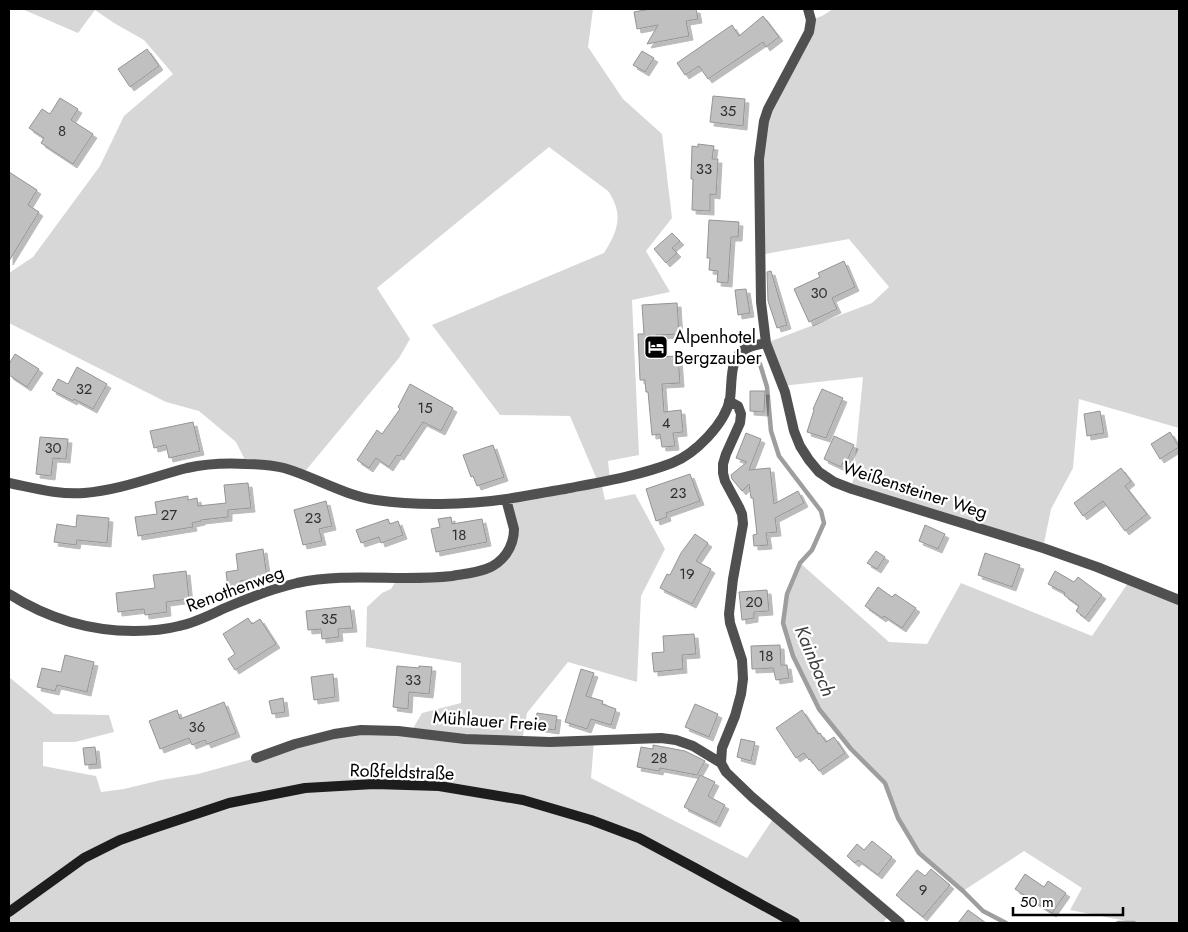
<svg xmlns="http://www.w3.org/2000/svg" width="1188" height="932" viewBox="0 0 1188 932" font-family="Jost,sans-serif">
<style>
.green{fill:#d7d7d7}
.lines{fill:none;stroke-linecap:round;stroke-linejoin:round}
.stream{stroke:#9e9e9e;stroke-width:4.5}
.building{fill:#c0c0c0;stroke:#949494;filter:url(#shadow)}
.minor{stroke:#505050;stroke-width:10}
.secondary{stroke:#1d1d1d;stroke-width:10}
.labels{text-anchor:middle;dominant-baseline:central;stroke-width:4.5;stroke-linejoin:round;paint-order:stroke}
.number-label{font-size:15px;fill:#303030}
.poi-label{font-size:18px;fill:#000;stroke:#fff;text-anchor:start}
.street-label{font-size:18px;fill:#000;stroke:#fff}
.water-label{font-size:19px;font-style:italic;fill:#3f3f3f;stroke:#fff}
</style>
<defs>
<filter id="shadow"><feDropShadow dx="4" dy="4" stdDeviation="0" flood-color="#0004"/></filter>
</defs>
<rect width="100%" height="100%" fill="#fff"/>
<path class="green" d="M22,9H593L588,47L623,99L662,134L672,218L646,251L670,292L632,300L639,455L608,461L610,480L601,482L605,500L635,494L665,549L641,596L637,682L568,662L527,713L522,741H594L591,778L747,858L775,816L890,914L883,923H9V677L54,714L109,715L114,732L75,742H43V766L96,776L101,792L124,789L161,780L198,774L256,758L334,734L411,732L422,713L461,703V663L366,647L367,607L382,593L391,589L398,578H438L501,561L514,533L506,499L598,482L570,416L500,415L432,325L604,253C618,231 624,214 608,191L549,147L377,288L410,339L399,358L302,475L247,464L236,442L199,411L166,402L9,323V273L33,257L100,166L124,116L173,74L144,40L114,23L95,10L78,33Z
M833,9H1179V428L1079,399L1073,468L1051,509L1043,548L852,489L863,377L782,386L766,343L872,303L889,287L849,239L759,255L764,121L811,20L822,16Z
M800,563L889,642L927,644L961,583L1092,636L1130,580L1179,600V923H1137L1070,910L1082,888L1024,851L963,891L919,853L898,818L885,783L851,749L819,709L793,656L783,623L787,594Z"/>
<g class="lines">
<path class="stream" d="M760,364L767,387L771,431L779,456L821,511L824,523L812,550L800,563L787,594L783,623L793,656L819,709L851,749L885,783L898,818L919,853L963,891L983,911L1006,923
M1118,923H1134"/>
</g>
<path class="building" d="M650,9H696L698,19L686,21L689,36L647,44L658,25L637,29L634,12Z
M763,16L779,37L766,47L763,42L708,79L699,66L685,75L677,63L732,25L739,36Z
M147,49L159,66L130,87L118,69Z
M642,51L654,58L645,72L633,65Z
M713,96L745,99L743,126L710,122Z
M60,98L78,109L71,120L93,134L73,164L41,143L44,138L29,128L42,109L50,114Z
M698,144L714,146L712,159H718L716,195L710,194V211L692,210L693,179H691L692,146L698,147Z
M9,172L37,190L28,205L39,212L9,261Z
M709,220L739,222L738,237H731L728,283L717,282L718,271L709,270L710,258H707Z
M672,233L680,241L672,248L677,253L666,263L654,249Z
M844,261L855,287L832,298L837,309L809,322L794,289L820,277L818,273Z
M771,271L787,325L777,328L768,301L767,272Z
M746,289L750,313L738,315L735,290Z
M677,303L679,334L656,335L658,357L678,356L680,383L662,384L664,412L681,410L683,432L673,433L675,446L662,447L660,434L652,435L648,392H646L645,380H640L638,334H644L642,305Z
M15,354L39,369L27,387L9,375V364Z
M77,367L107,384L93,409L74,399L73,401L52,390L58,379L68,384Z
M410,384L453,408L441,431L423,422L400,456L397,455L389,467L376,458L369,468L357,460L377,430L382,434L400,409L398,407Z
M822,389L843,398L826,438L807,432L814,410L813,409Z
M750,391H765L764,412L750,411Z
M1100,411L1104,433L1087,436L1084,414Z
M193,422L200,451L169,458L166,445L154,448L150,431Z
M1170,432L1179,447L1160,459L1151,444Z
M746,433L761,439L749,470L770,468L774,504L798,491L804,503L775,518L777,532L766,533L768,545L754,546L753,535L757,534L753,498H751L749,484L742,491L732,479L731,475L747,462L736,458Z
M834,436L854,445L846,463L843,462L841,467L824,459Z
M40,437L68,439L66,459L53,458L51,476L36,474Z
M493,445L504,477L477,486L473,476L471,477L463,455Z
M1121,468L1131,481L1125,486L1147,514L1125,531L1103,501L1083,516L1074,503Z
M690,474L700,501L666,513L667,517L656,521L646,489Z
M248,483L251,508L228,510V517L201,520V521L192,523L193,527L138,536L135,517L157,514L155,502L188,496V500L197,498L198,506L226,503L224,485Z
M326,501L332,526L319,529L322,541L303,545L294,510Z
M77,515L109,518L107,543L77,540L76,545L54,542L57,524L76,527Z
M451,517L452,524L482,519L487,542L436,552L431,529L440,527L438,519Z
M388,519L390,524L398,521L403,535L381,543L379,537L361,543L356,530Z
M925,525L945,534L938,549L919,541Z
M695,534L708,543L696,561L711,569L692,604L660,588L667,574L670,575L681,553Z
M263,549L267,577L240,581L241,586L228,588L226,572L238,570L236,554Z
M876,551L885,557L877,569L867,563Z
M985,553L1020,565L1012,587L978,575Z
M186,571L189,599L166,602L167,612L145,615L144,609L118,612L116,593L155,588L153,575Z
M1055,571L1074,582L1078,577L1102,595L1085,618L1076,611L1079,606L1064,595L1065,593L1048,584Z
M878,587L892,597L895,594L916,608L902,628L884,616L882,618L865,606Z
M767,590L769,611L754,612V618L742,620L739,592Z
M350,606L353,628L338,629L339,637L322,639L321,629L308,630L306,611Z
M248,618L252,624L260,619L276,644L235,670L228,659L235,654L223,634Z
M694,634L696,654L682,655L683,669L654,672L652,653L664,652L663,636Z
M780,645L781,665H787L789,678L776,680L773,668L752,669L751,646Z
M65,655L94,662L87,692L57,685L55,691L37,687L42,668L61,672Z
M397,666L419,668V666L432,667L429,694L409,692L408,709L393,707Z
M581,669L594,673L586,696L603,701L602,704L616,709L611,725L591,719L587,729L565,722Z
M333,674L335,697L314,700L311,677Z
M283,698L285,712L272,714L269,701Z
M224,702L236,733L207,744L205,740L192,745L189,738L160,749L149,721L177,710L180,719Z
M695,704L718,714L709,737L685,727Z
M802,710L818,734L820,733L826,742L834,737L845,753L819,771L810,759L809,760L804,753L796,758L776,728Z
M537,713L557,716L555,730L535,727Z
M741,739L755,742L751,761L737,757Z
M653,745L685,751L705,761L697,775L660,768L659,771L637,767L641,747L653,749Z
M95,747L97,764L85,765L83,748Z
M700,775L715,782L708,796L725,805L716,823L684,807Z
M872,841L892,857L878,875L858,860L855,863L847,856L857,844L864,850Z
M931,869L950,885L923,917L896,895L917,870L925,876Z
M1025,874L1044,887L1048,881L1066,893L1052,913L1015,889Z
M968,910L986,923H958Z"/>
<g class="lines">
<path class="minor" d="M808,9L811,20L809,32L768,109L764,121L759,159L761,302L766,343L785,392L794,431L800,446L809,460L819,472L834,482L852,489L1043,548L1097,567L1179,600
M9,483C34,488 59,495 84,493C120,490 152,477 187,468C205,464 227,463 246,464C258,464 272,465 284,468C315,477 343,495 376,500C416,506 466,505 507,499C526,496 546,492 565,489C601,482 638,476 672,463C695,454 725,424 730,399C732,385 730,365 739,354C746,346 757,345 766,343
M9,594C47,618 89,631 134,631C150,631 164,630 179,626C195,623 210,615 225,608C248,598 272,589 297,583C348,572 401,582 452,576C463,574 475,573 486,569C503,563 514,547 514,529L506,499
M256,758L295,744L334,734L361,730L398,731L465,739L550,742L661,738L676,740L693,746L721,763L726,772L752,797L900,923
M721,763L722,748L735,716L741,694L743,679L742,660L730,623L729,614L733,579L743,524L742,514L739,507L725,481L723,473V464L726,454L740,423L741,414L738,406L729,401"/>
<path class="secondary" d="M9,912L84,858L120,840L154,828L229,803L305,788L374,784L439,786L523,800L591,820L639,838L695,868L795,923"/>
</g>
<defs>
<g id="hotel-square" transform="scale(1.25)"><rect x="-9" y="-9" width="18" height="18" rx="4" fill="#000" stroke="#fff"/><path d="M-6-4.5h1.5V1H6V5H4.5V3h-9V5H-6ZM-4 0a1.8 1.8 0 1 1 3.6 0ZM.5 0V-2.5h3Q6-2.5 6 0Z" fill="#fff"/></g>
</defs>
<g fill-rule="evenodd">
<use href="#hotel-square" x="656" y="347"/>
</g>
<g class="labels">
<g class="number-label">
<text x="728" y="111">35</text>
<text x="62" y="131">8</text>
<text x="704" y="169">33</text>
<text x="819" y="293">30</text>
<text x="84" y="389">32</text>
<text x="425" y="408">15</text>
<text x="666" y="423">4</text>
<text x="53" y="448">30</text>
<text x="678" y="493">23</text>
<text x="169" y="515">27</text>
<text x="313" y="518">23</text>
<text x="459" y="535">18</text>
<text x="687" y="574">19</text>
<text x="754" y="602">20</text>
<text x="329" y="619">35</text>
<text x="766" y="656">18</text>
<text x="413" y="680">33</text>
<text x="197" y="727">36</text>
<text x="659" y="758">28</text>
<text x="923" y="890">9</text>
</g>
<g class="poi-label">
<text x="674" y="337">Alpenhotel<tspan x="674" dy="21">Bergzauber</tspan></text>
</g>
<g class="street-label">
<text transform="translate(915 490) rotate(18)">Weißensteiner Weg</text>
<text transform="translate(235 589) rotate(-20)">Renothenweg</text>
<text transform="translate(490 721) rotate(4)">Mühlauer Freie</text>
<text transform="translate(402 772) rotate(2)">Roßfeldstraße</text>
</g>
<g class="water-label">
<text transform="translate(815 661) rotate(67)">Kainbach</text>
</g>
</g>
<rect width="1188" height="932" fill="none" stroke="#000000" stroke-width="20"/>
<path d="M1013 907v8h110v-8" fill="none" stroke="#000000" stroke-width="2.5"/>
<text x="1020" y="907" font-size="15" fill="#000000" stroke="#ffffff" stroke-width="4" paint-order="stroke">50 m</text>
</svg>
